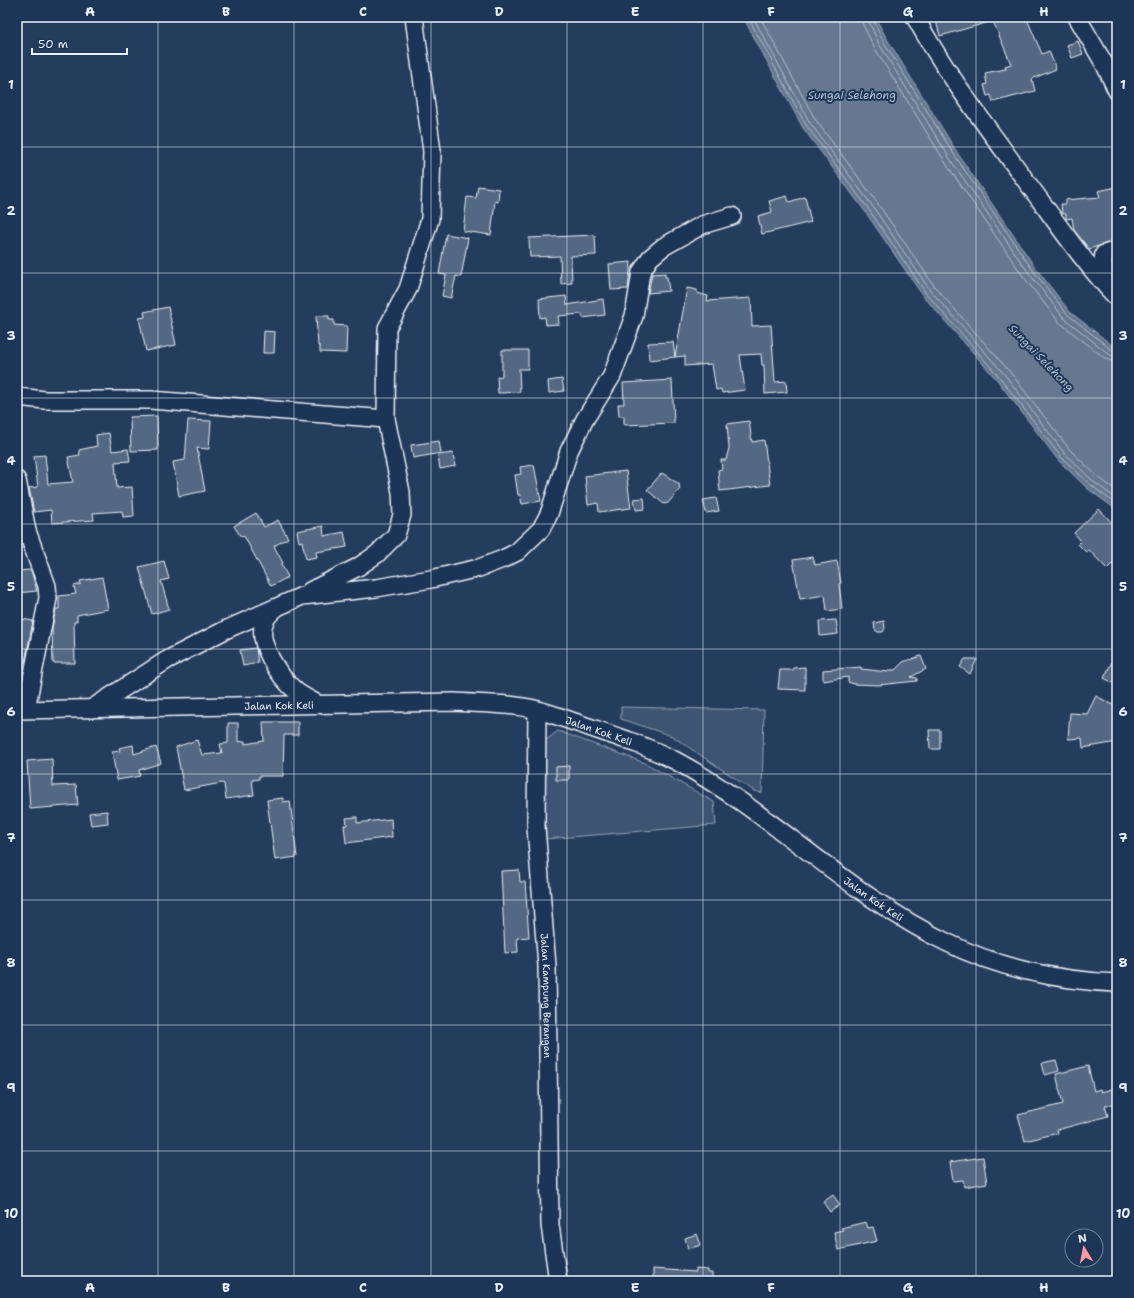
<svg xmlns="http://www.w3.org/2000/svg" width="1134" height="1298" viewBox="0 0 1134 1298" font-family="'Shantell Sans',sans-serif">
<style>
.green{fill:#3e5472;stroke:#93a2b5}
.water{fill:#657890;stroke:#99a8ba}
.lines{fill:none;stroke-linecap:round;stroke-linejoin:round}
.shore{stroke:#b4c1ce;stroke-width:1}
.building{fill:#536782;stroke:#e8f1f8}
.minor-casing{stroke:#e8f1f8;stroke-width:20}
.minor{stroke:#1d3557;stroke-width:17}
.grid{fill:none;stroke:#e8f1f8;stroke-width:1;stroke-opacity:0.55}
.labels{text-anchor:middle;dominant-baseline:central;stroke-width:4;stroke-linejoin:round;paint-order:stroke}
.street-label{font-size:10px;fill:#e8f1f8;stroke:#1d3557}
.water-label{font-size:11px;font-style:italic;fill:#b4c1ce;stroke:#1d3557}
.neatline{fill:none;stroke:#e8f1f8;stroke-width:1.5}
.grid-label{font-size:13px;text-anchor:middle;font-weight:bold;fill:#e8f1f8}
</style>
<rect width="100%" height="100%" fill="#253d5d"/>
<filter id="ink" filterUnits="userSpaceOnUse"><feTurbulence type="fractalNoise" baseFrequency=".025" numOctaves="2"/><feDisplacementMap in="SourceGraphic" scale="8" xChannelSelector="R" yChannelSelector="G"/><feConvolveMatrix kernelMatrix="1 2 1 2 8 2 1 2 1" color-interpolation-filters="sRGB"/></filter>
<g filter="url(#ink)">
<path class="green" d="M621,707L764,710L762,793L754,791L672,736L621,719Z
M558,731L645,763L714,802L716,825L545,839L546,740Z"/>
<path class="water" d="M743,17H875L887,39L960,157L1035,267L1070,312L1117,349V510L1088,489L1058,460L998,381L923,296L864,210L803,128Z"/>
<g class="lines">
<path class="shore" d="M748,17L806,125L867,207L926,293L1001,379L1061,457L1091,485L1117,505
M753,17L810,123L871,204L930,290L1005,375L1065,454L1094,482L1117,499
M760,17L815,119L876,201L935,287L1010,372L1070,450L1098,477L1117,491
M861,17L863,25L874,47L947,165L1023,276L1059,322L1106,359L1117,363
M867,17L879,44L952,162L1028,272L1064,318L1110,355L1117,357
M872,17L883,41L957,159L1032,269L1067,314L1113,351L1117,352"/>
</g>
<path class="building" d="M935,17H1026L1042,54L1049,51L1056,69L1032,79L1035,91L993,102L991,95L987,96L984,85L987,84L985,73L1006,69L1005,66L1011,64L993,21L940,36Z
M1078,41L1083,54L1072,58L1067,45Z
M478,186L499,189L498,202L495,201L491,235L463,231L467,197L476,198Z
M1117,187V240L1089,249L1074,230L1072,218L1066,219V214L1062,213L1061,204H1065V200L1100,197L1098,191Z
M787,196L789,202L805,197L811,222L762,234L758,216L772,212L769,201Z
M446,234L468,238L461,277L456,276L451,298L442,296L446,275L439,274Z
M595,235L596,255L571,256L572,283L561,284L560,256L530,257L529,238Z
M631,262L628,289L611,290L609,264Z
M665,273V277H667L669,291L648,293L652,274Z
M687,288L697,290V293L708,296L707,301L751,298L752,326L771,325L775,382L786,381L787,392L765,394L764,365H762L761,354L740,355L745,390L722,393L721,389L716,390L712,364L685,366V356L675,357Z
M566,296L567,305L603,299L605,315L583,318L582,314L558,316L559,324L546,325L545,317L540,318L539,299Z
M168,307L176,345L146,351L139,318L145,317L144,312Z
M316,316H329V320H334V325L347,326L346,353L320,352V346H318Z
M264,331L275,332L274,353H263Z
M673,342L675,357L649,360L648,343Z
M502,350H528V369H519L520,392L498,393L497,377L502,376Z
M562,379L564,391L549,393L548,381Z
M672,380L674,423L624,425V416H619L618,404H624L623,383Z
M157,416L158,450L131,451L130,417Z
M188,420L211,421L209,449L197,448L205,491L179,496L173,462L185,460Z
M749,421L752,442L764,440L770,485L720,491L718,470L722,469L721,460H726L729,448L727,424Z
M109,433L112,451L128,449L130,461L115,462L117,488L132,487L134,516L123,517L122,511L93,513L94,520L52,523L51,510L34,512L29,488L38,487L34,456L45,455L48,484L73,482L68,457L80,455L79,450L97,446L96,435Z
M439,441L441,453L413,458L411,445Z
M453,453L455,466L440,469L438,455Z
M534,465L541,501L522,504L520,495H518L515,475L521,474L520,467Z
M626,471L631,508L599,512L598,503L588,505L585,476Z
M662,473L679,484L680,489L668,503L664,504L647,490Z
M644,498L645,509L636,510L634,499Z
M716,498L719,511L706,513L703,500Z
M1099,509L1117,528V559L1107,569L1089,550L1086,552L1078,544L1081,541L1074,533Z
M256,513L264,527L278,520L288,538L274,546L283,563L281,564L288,577L271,586L244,536L241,537L234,526Z
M323,526L324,536L344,532L347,547L316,552L317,557L306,559L302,541L299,542L297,531Z
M813,557L815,565L837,561L841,583L839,584L842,609L827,611L825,595L800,599L793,560Z
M164,561L169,579L161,581L169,609L152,614L139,567Z
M31,570L37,591L17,593V571Z
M102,577L108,609L77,615V621L74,622L75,663H53L52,628L56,609H59V596L76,594L74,586L81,584L80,581Z
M17,618L33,621L25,662H21V658H17Z
M836,620L838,634L820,636L819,621Z
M884,621L885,628L883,632H878L875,630L874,623Z
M256,648L258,663L243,666L240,650Z
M1117,652V685L1104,678Z
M921,656L926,669L911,677L917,678V681L878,685L854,684L848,682V677L823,681V670L861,667V669L888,672V670H895L903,662Z
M965,659H977L970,674L960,667Z
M805,667V690L778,689L780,670H793V668Z
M1096,696L1117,707V742L1083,748L1082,738L1068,739L1070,713L1087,714Z
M263,722H298V735H284L283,776H259V779L252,780L254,795L226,799L224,784L222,783L184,790L176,747L197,740L202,755L222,753L220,744L228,743V723H238V742L245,741V744L264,741Z
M929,730H940V749H930Z
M133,745L134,754L156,747L161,763L139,770L140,776L117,780L112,752L120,751L119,748Z
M52,759L53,786L76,785L78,805L30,809L27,761Z
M569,766V780H556V767Z
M283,798V802L290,801L297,857L275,860L267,800Z
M107,811L108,823L91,825L89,813Z
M357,817V823L391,819L392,837L346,843L344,825H347L346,818Z
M519,870L520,882H525L529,937L517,938L518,952L505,953L501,871Z
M1056,1060L1059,1071L1045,1075L1042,1063Z
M1088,1066L1094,1091L1100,1089L1101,1092L1112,1089L1116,1103L1105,1106L1108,1116L1057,1130L1058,1133L1025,1141L1018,1115L1063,1104L1056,1074Z
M983,1157L987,1183L964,1187L963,1180L953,1181L950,1162Z
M833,1195L840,1205L830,1212L823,1202Z
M866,1222L868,1228L873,1227L877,1241L838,1250L834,1232L843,1230L841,1228Z
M697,1234L701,1245L688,1249L685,1238Z
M653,1269L696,1272V1269L708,1270V1273H712V1281H653Z"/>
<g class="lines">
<g class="minor-casing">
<g id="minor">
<path d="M915,17C947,75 987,127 1026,181C1055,220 1083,262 1117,298"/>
<path d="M1077,17L1105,65L1117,91"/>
<path d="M1107,287L1103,260L1104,254L1117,250"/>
<path d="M17,397L45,400H151L386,419"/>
<path d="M17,480L27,531L47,586L48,598L26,709"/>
<path d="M310,591L358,567L377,554L396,535L402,515L401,492L386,419L387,328L408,289L430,219L432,151L414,17"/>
<path d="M276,608C273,611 268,615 266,619C253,640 281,679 297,692C303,696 310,700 316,703"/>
<path d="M91,709L167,660L225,630L302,596L376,588L431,579L479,568L503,559L517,552L541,529L549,514L569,451L585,419L612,376L634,316L641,272L650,258L663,247L702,225L732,216"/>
<path id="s1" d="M17,710L454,702C481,704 511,703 538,710C553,714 568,720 583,725C615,736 647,746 676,761C771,812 850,896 946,942C998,968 1059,981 1117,983"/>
<path id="s2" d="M537,710L536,827L547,966L550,1225L558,1281"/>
</g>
</g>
<use href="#minor" class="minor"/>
</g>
</g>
<path class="grid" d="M158,17V1281M294,17V1281M431,17V1281M567,17V1281M703,17V1281M840,17V1281M976,17V1281M17,147H1117M17,273H1117M17,398H1117M17,524H1117M17,649H1117M17,774H1117M17,900H1117M17,1025H1117M17,1151H1117"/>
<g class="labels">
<g class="street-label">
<text stroke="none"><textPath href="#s1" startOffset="262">Jalan Kok Keli</textPath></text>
<text stroke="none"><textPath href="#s1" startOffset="586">Jalan Kok Keli</textPath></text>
<text stroke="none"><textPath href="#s1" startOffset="910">Jalan Kok Keli</textPath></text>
<text stroke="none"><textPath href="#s2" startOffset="286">Jalan Kampung Berangan</textPath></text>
</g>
<g class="water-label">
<text x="852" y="95">Sungai Selehong</text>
<text transform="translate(1041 358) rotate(46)">Sungai Selehong</text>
</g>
</g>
<rect width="1134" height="1298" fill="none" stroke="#1d3557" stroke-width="44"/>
<g transform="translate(1084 1248) rotate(350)"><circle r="19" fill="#1d3557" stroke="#6e8097"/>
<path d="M0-3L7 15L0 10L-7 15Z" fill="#ff9aa2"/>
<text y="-6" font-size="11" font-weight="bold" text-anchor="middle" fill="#e8f1f8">N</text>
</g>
<path d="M32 48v6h95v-6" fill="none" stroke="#e8f1f8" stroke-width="2"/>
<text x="38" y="48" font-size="12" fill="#e8f1f8" stroke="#1d3557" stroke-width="3" paint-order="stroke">50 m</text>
<rect x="22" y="22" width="1090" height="1254" class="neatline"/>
<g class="grid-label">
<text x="90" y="16">A</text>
<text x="226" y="16">B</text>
<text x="363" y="16">C</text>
<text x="499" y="16">D</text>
<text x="635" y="16">E</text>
<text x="771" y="16">F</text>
<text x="908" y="16">G</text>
<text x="1044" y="16">H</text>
<text x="11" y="89">1</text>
<text x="1123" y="89">1</text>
<text x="11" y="215">2</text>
<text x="1123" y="215">2</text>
<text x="11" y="340">3</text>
<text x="1123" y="340">3</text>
<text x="11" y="465">4</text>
<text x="1123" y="465">4</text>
<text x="11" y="591">5</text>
<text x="1123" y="591">5</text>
<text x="11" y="716">6</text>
<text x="1123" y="716">6</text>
<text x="11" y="842">7</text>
<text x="1123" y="842">7</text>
<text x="11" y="967">8</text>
<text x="1123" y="967">8</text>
<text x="11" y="1092">9</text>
<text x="1123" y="1092">9</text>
<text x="11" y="1218">10</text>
<text x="1123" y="1218">10</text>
<text x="90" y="1292">A</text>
<text x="226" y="1292">B</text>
<text x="363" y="1292">C</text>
<text x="499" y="1292">D</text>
<text x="635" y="1292">E</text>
<text x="771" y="1292">F</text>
<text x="908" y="1292">G</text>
<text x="1044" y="1292">H</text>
</g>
</svg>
